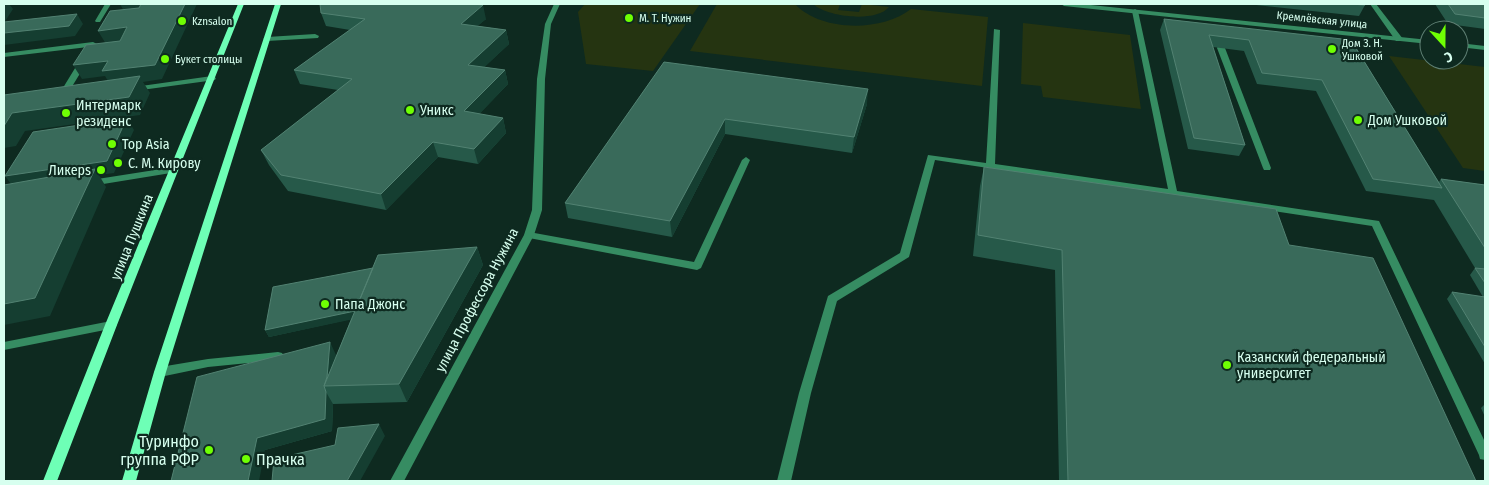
<svg xmlns="http://www.w3.org/2000/svg" width="1489" height="485" viewBox="0 0 1489 485" font-family="'Fira Sans Condensed',sans-serif">
<style>
.green{fill:#253411}
.lines{fill:none;stroke-linecap:round;stroke-linejoin:round}
.service{fill:#368c62;fill-rule:evenodd}
.minor{fill:#368c62;fill-rule:evenodd}
.secondary{fill:#6effb6;fill-rule:evenodd}
.wall{fill:#265949}
.shaded-wall{fill:#153e31}
.building{fill:#396a5a;stroke:#528272}
.poi-dot{fill:#6fff03;stroke:#0e2a20;stroke-width:2}
.labels{text-anchor:middle;dominant-baseline:central;stroke-width:4.5;stroke-linejoin:round;paint-order:stroke}
.far-poi-label{font-size:11px;fill:#d7ffef;stroke:#0e2a20;text-anchor:start}
.far-street-label{font-size:11px;fill:#d7ffef;stroke:#0e2a20}
.poi-label{font-size:14px;fill:#d7ffef;stroke:#0e2a20;text-anchor:start}
.street-label{font-size:14px;fill:#d7ffef;stroke:#0e2a20}
.near-poi-label{font-size:16px;fill:#d7ffef;stroke:#0e2a20;text-anchor:end}
</style>
<rect width="100%" height="100%" fill="#0e2a20"/>
<path class="green" d="M585,4H700L653,71L586,64L578,12Z
M717,4H795C821,32 882,32 911,9L988,17L982,86L690,51Z
M813,4H840L838,10L859,12L862,4L889,7C876,23 827,17 813,4Z
M1023,23L1130,35L1141,109L1043,97L1041,86L1021,84Z
M1389,56L1485,67V171L1463,168Z"/>
<g class="lines">
<path class="service" d="M105,4H111L100,22H96L95,21Z
M1370,4H1376L1403,39L1402,41H1396Z
M1135,9L1138,11L1177,191L1379,221L1485,442V460L1480,459L1479,455L1372,226L935,160L909,257L837,301L811,393L791,481H777L799,393L828,296L900,253L928,155L986,163L994,29L1000,30L995,164L1168,189L1132,11Z
M315,34L319,36L318,38L267,41L263,39L267,37Z
M93,42L97,44L93,51H90L86,49L88,47L4,57V53Z
M1218,46L1225,48L1271,168L1270,170H1264L1263,168L1217,48Z
M80,60H86L87,62L65,98H59L58,96Z
M212,76L216,78L215,80L134,91L130,89L134,87Z
M746,157L750,160L701,268L697,270L529,238L524,235L529,232L694,262L742,160Z
M174,167L177,168L178,170L177,172L91,186L86,183L91,180Z
M111,321L115,322L117,325L115,328L4,350V342Z
M278,352L282,353L284,356L282,359L278,360L208,367L160,377L156,375L154,372L156,369L160,367L208,359Z"/>
<path class="minor" d="M554,4H560L551,24L545,79L542,210L534,235L404,481H390L524,235L532,210L537,79L545,24Z
M1061,4H1081L1429,40V44L1064,6Z
M1459,43L1485,46V50L1459,47Z"/>
<path class="secondary" d="M238,4H244L117,325L57,481H43L105,325Z
M275,4H281L166,372L136,481H122L154,372Z"/>
</g>
<path class="wall" d="M1247,4H1364L1365,5L1359,16Z
M1435,4H1485V29L1448,24Z
M321,13L486,19L477,26L506,30L509,44L484,67L505,70L508,84L479,114L503,118L506,133L478,164L438,157L386,210L288,191L269,165L261,150L338,90L300,84L294,70L350,30L326,26Z
M1164,19L1351,40L1439,182L1441,179L1485,185V364L1447,299L1452,292L1483,297L1470,275L1475,268L1434,200L1366,191L1316,91L1257,84L1244,51L1213,47L1245,145L1239,156L1188,149L1160,30Z
M664,62L867,104L852,153L725,134L672,237L568,218L565,203Z
M984,167L1289,245L1476,481H1059L1055,270L973,256L980,186Z
M477,247L483,265L407,402L333,404L332,431L265,450L171,481L336,355V357L351,319L269,337L265,330L373,268Z
M1485,404V417L1481,408Z"/>
<path class="shaded-wall" d="M4,4H9L13,9L4,23Z
M120,4H149L125,13Z
M185,4H197L162,79L143,82L150,93L140,115L25,131L16,146L4,148V126L12,113L111,86L105,76L82,79L73,65L108,61Z
M483,5L486,19L464,38L461,24Z
M77,14L83,24L75,36L4,45V33Z
M127,27L135,41L106,44L98,31Z
M506,30L509,44L472,79L468,65Z
M505,70L508,84L468,126L464,111Z
M868,89L867,104L852,153L854,137Z
M127,118L134,130L114,173L99,175L106,187L50,316L4,325V304L14,188L5,176Z
M503,118L506,133L478,164L474,149Z
M725,119V134L672,237L670,221Z
M433,142L438,157L386,210L381,194Z
M477,247L483,265L407,402L399,384Z
M385,273L368,316L269,337L265,330Z
M330,342L336,355L334,386H327Z
M326,392L333,404L332,431L265,450L259,481H248L257,438Z
M379,424L385,436L360,481H347Z"/>
<path class="building" d="M141,4H185L155,65L102,71L108,61L73,65L86,45L120,41L127,27L98,31L110,11L139,8Z
M320,4H471L483,5L461,24L506,30L468,65L505,70L464,111L503,118L474,149L433,142L381,194L281,175L261,150L352,79L294,70L365,19L321,13Z
M1350,4H1364L1365,5Z
M1448,4H1485V18L1455,14Z
M77,14L69,26L4,33V22Z
M1164,19L1351,40L1442,188L1373,179L1322,80L1262,73L1249,40L1209,35L1245,145L1194,138Z
M664,62L868,89L854,137L725,119L670,221L565,203Z
M140,76L129,97L12,113L4,126V95Z
M127,118L107,161L5,176L33,132Z
M984,167L1276,209L1289,245L1373,258L1476,481H1068L1062,250L978,235Z
M95,169L35,298L4,304V185Z
M1441,179L1485,185V248Z
M477,247L399,384L324,386L378,255Z
M373,268L355,311L265,330L273,287Z
M1475,268L1485,269V283Z
M1452,292L1485,297V347Z
M330,342L327,377L324,386L326,392L325,419L257,438L248,481H171L197,377Z
M379,424L347,481H272L274,459L335,445L338,428Z"/>
<g class="poi-dot">
<circle cx="629" cy="18" r="5"/>
<circle cx="182" cy="21" r="5"/>
<circle cx="1332" cy="49" r="5"/>
<circle cx="165" cy="59" r="5"/>
<circle cx="410" cy="110" r="5"/>
<circle cx="66" cy="113" r="5"/>
<circle cx="1358" cy="120" r="5"/>
<circle cx="112" cy="144" r="5"/>
<circle cx="118" cy="163" r="5"/>
<circle cx="101" cy="170" r="5"/>
<circle cx="325" cy="304" r="5"/>
<circle cx="1227" cy="365" r="5"/>
<circle cx="209" cy="450" r="5"/>
<circle cx="246" cy="459" r="5"/>
</g>
<g class="labels">
<g class="far-poi-label">
<text x="639" y="18">М. Т. Нужин</text>
<text x="192" y="21">Kznsalon</text>
<text x="1342" y="43">Дом З. Н.<tspan x="1342" dy="13">Ушковой</tspan></text>
<text x="175" y="59">Букет столицы</text>
</g>
<g class="far-street-label">
<text transform="translate(1322 20) rotate(6)">Кремлёвская улица</text>
</g>
<g class="poi-label">
<text x="76" y="105">Интермарк<tspan x="76" dy="16">резиденс</tspan></text>
<text x="420" y="110">Уникс</text>
<text x="1368" y="120">Дом Ушковой</text>
<text x="122" y="144">Top Asia</text>
<text x="128" y="163">С. М. Кирову</text>
<text x="91" y="170" text-anchor="end">Ликерs</text>
<text x="335" y="304">Папа Джонс</text>
<text x="1237" y="357">Казанский федеральный<tspan x="1237" dy="16">университет</tspan></text>
</g>
<g class="street-label">
<text transform="translate(132 237) rotate(-68)">улица Пушкина</text>
<text transform="translate(477 300) rotate(-62)">улица Профессора Нужина</text>
</g>
<g class="near-poi-label">
<text x="199" y="441">Туринфо<tspan x="199" dy="18">группа РФР</tspan></text>
<text x="256" y="459" text-anchor="start">Прачка</text>
</g>
</g>
<rect width="1489" height="485" fill="none" stroke="#d7ffef" stroke-width="10"/>
<g transform="translate(1444 45) rotate(159)"><circle r="24" fill="#0e2a20" stroke="#5e7f73"/>
<path d="M0-4L9 19L0 12L-9 19Z" fill="#6fff03"/>
<text y="-8" font-size="14" font-weight="bold" text-anchor="middle" fill="#d7ffef">С</text>
</g>
</svg>
